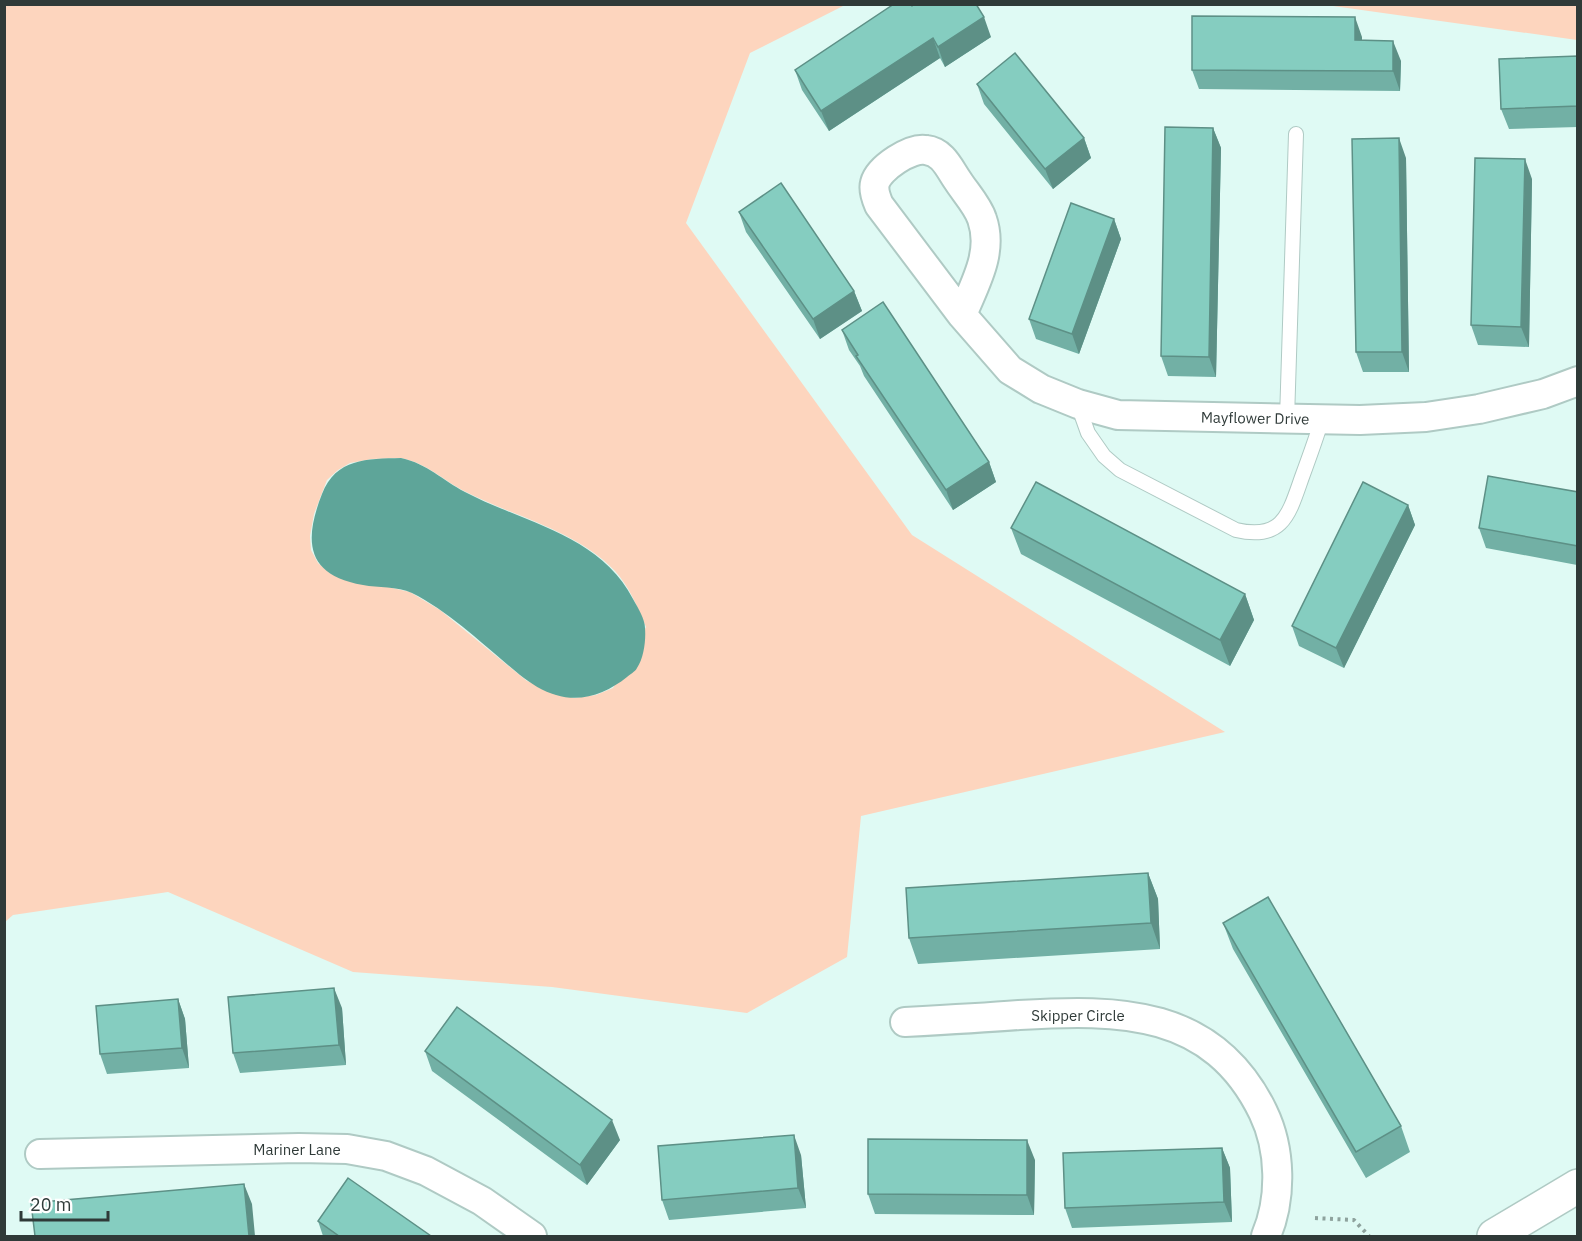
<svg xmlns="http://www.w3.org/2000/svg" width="1582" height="1241" viewBox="0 0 1582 1241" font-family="'IBM Plex Sans',sans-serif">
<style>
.green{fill:#fdd5be;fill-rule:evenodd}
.water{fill:#5ea599}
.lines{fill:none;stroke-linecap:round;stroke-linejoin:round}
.lane-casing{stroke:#afcac4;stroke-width:16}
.street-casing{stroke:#afcac4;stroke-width:32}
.secondary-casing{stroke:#afcac4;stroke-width:36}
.path{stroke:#8ea29d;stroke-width:4;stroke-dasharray:3 4.5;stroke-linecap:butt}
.lane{stroke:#fff;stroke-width:14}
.street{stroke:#fff;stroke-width:28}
.secondary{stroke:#fff;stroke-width:33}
.wall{fill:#72b0a5}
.shaded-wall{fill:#5d9086}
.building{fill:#85cdc0;stroke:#5d9086;stroke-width:1.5}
.labels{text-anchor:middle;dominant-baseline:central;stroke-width:5;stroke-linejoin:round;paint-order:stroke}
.street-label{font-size:15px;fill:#2f3a38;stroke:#fff}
</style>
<rect width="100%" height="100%" fill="#dffaf4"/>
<path class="green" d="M5,5H845L750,53L686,223L912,535L1225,732L861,816L847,957L747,1013L552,987L353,972L168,892L13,915L5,922ZM401,458C429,464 442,480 466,492C515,517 575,530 615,571C629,586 638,608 646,627L613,688L596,695L574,698L527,681L440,610L410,592L331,574L318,563L311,550L310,536L314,514L327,480L338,470L350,463L372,459Z
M1326,5H1577V40Z"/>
<path class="water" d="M401,458C428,464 442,480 465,492C524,523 600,535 633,599C638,608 645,619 645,628C646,640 644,658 637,668C635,672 630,674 627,677C607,693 582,703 556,695C544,692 530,683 520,675C487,648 450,612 412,593C397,586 378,588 363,585C305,575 304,540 322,494C336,458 367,459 401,458Z"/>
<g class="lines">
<g class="lane-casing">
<path id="lane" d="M1078,405L1088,433L1104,456L1120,470L1236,530C1283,541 1289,514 1302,477C1309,458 1316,439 1322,419
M1287,419L1296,134"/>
</g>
<g class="street-casing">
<path id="street" d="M962,315C974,285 994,253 982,219C978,206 965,192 958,181C949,168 943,152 926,150C911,147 879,168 875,183C873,190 876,198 879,205L962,315L1010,370L1041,389L1078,404L1118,415L1360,420L1426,417L1479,409L1543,394L1578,381
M905,1022C943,1020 981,1018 1019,1015C1119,1009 1213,1009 1263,1112C1281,1149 1282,1198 1266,1236
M40,1154L299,1148L347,1149L386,1156L426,1171L482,1201L532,1236"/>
</g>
<g class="secondary-casing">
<path id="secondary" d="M1494,1236L1578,1186"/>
</g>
<path class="path" d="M1315,1218L1354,1220L1369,1236"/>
<use href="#lane" class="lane"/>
<use href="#street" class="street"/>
<use href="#secondary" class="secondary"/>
</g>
<path class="wall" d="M912,6L991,37L945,67L940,58L829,131L802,90L795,70Z
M1362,37V40L1401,61L1400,91L1199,89L1192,70Z
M1578,56V127L1509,129L1501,109Z
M977,84L1084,138L1091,158L1053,189L984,104Z
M1213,128L1221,148L1216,377L1168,376L1161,356Z
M1406,158L1409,372H1363L1356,352Z
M1532,179L1529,347L1478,345L1471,325Z
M739,212L854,291L862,311L820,339L746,232Z
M1114,219L1121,239L1079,354L1036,339L1029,319Z
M842,330L989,462L996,482L953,510L864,376L860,366L849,350Z
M1578,492V570L1576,567L1577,565L1486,548L1479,528Z
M1408,505L1415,525L1344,668L1299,646L1292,626Z
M1011,528L1245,594L1254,620L1230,666L1021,554Z
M1148,873L1158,899L1160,949L918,964L909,938Z
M1223,923L1401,1126L1410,1152L1366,1178L1233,949Z
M178,999L185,1019L189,1068L107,1074L100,1054Z
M342,1008L346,1065L240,1073L233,1053Z
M425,1051L620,1140L587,1185L432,1071Z
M1222,1148L1230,1168L1232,1222L1072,1228L1065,1208Z
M801,1155L806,1208L669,1220L662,1200Z
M1035,1160L1034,1215L875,1214L868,1194Z
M318,1221L431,1236H323Z"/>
<path class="shaded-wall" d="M984,17L991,37L945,67L938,47Z
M1355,17L1362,37V60L1355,40Z
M933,38L940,58L829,131L821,111Z
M1393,41L1401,61L1400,91L1393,71Z
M1213,128L1221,148L1216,377L1209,357Z
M1084,138L1091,158L1053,189L1045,169Z
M1399,138L1406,158L1409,372L1402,352Z
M1525,159L1532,179L1529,347L1521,327Z
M1114,219L1121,239L1079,354L1072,334Z
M854,291L862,311L820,339L813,319Z
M989,462L996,482L953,510L946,490Z
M1408,505L1415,525L1344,668L1336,648Z
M1245,594L1254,620L1230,666L1220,640Z
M1148,873L1158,899L1160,949L1151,923Z
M334,988L342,1008L346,1065L339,1045Z
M178,999L185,1019L189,1068L182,1048Z
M612,1120L620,1140L587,1185L580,1165Z
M794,1135L801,1155L806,1208L798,1188Z
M1027,1140L1035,1160L1034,1215L1027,1195Z
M1222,1148L1230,1168L1232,1222L1224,1202Z
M244,1184L252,1204L255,1236H249Z"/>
<path class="building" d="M894,4H911L912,6L915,4H976L984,17L938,47L933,38L821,111L795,70Z
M1192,16L1355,17V40L1393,41V71L1192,70Z
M1015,53L1084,138L1045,169L977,84Z
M1578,56V106L1501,109L1499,59Z
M1165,127L1213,128L1209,357L1161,356Z
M1399,138L1402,352H1356L1352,139Z
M1475,158L1525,159L1521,327L1471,325Z
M781,183L854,291L813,319L739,212Z
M1071,203L1114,219L1072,334L1029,319Z
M883,302L989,462L946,490L856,356L858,355L842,330Z
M1488,476L1578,492V546L1479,528Z
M1036,482L1245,594L1220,640L1011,528Z
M1363,482L1408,505L1336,648L1292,626Z
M1148,873L1151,923L909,938L906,888Z
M1268,897L1401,1126L1356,1152L1223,923Z
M334,988L339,1045L233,1053L228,997Z
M178,999L182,1048L100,1054L96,1006Z
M457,1007L612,1120L580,1165L425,1051Z
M794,1135L798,1188L662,1200L658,1146Z
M868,1139L1027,1140V1195L868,1194Z
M1222,1148L1224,1202L1065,1208L1063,1153Z
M348,1178L431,1236H339L318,1221Z
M244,1184L249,1236H35L31,1203Z"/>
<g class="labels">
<g class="street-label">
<text transform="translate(1255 418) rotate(1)">Mayflower Drive</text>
<text x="1078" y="1015">Skipper Circle</text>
<text x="297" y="1149">Mariner Lane</text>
</g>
</g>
<rect width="1582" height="1241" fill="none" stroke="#2f3a38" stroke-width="12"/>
<path d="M21 1211v9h87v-9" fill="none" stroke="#2f3a38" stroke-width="3"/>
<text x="30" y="1211" font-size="18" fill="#2f3a38" stroke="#ffffff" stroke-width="4.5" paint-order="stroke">20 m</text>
</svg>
